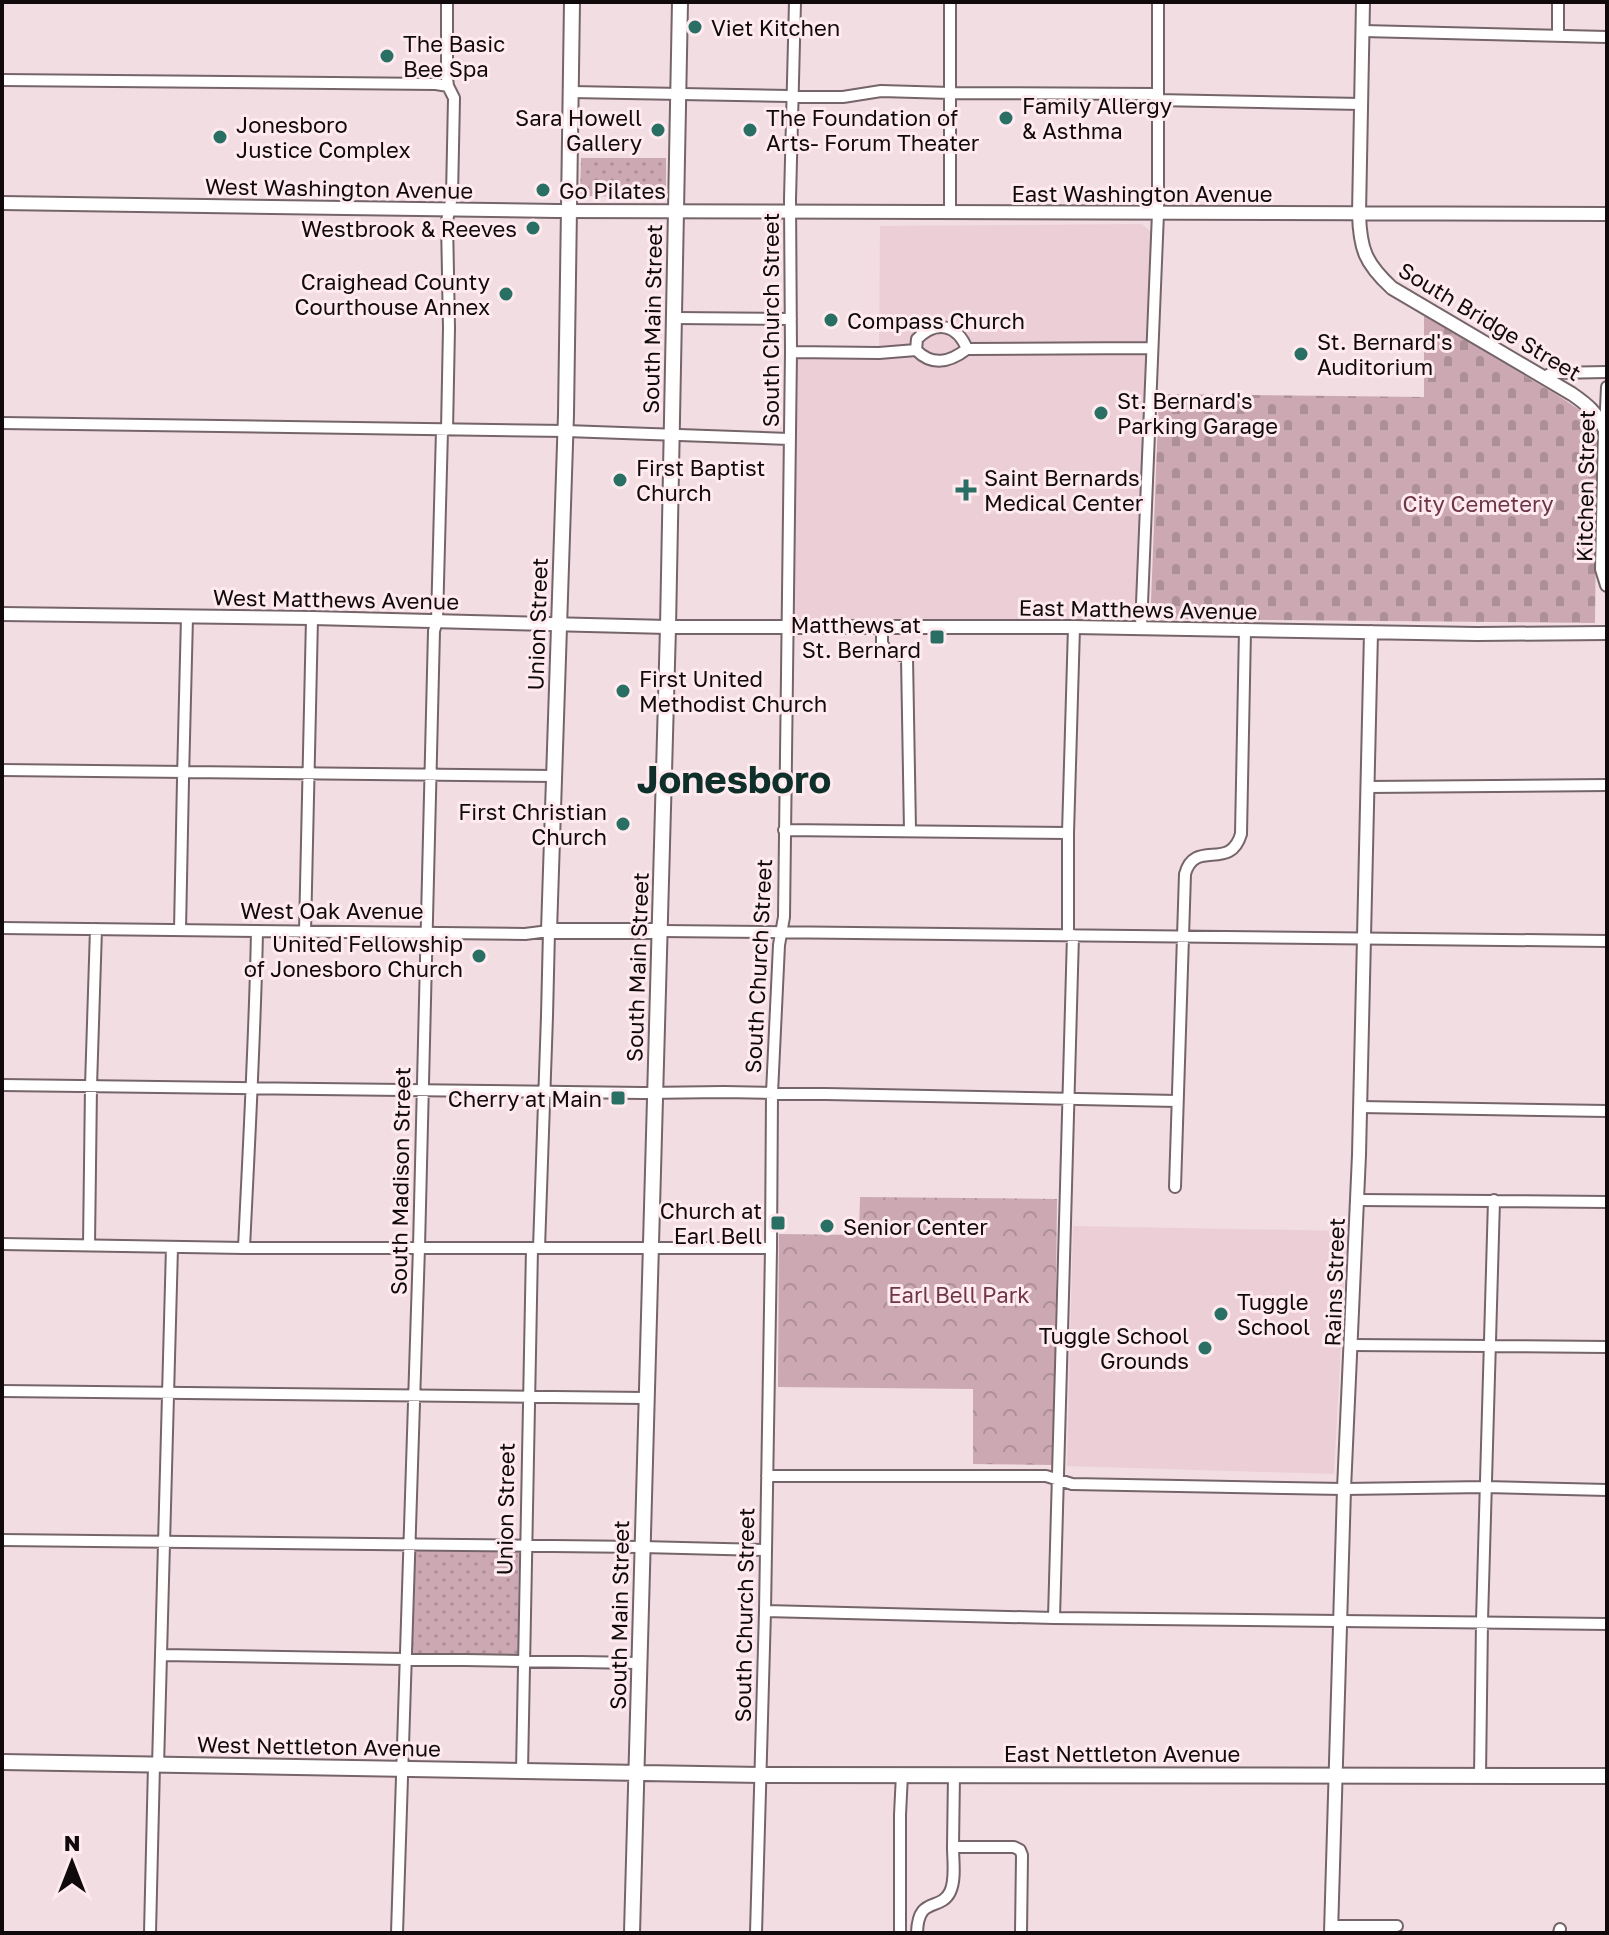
<svg xmlns="http://www.w3.org/2000/svg" width="1609" height="1935" viewBox="0 0 1609 1935" font-family="'Golos Text',sans-serif">
<style>
.built{fill:#ebced6}
.grass{fill:url(#grass-dots)}
.cemetery{fill:url(#cemetery-stones)}
.park{fill:url(#park-crowns)}
.lines{fill:none;stroke-linecap:round;stroke-linejoin:round}
.minor-casing{stroke:#756469;stroke-width:14}
.tertiary-casing{stroke:#756469;stroke-width:16}
.secondary-casing{stroke:#756469;stroke-width:18}
.minor{stroke:#fff;stroke-width:10}
.tertiary{stroke:#fff;stroke-width:12}
.secondary{stroke:#fff;stroke-width:14}
.poi-dot{fill:#2a6f63;stroke:#feeaef;stroke-width:3}
.labels{text-anchor:middle;dominant-baseline:central;stroke-width:6;stroke-linejoin:round;paint-order:stroke}
.poi-label{font-size:22px;fill:#100a0c;stroke:#feeaef;text-anchor:start}
.street-label{font-size:22px;fill:#100a0c;stroke:#feeaef}
.park-label{font-size:22px;fill:#6e3549;stroke:#feeaef}
.town-label{font-size:38px;font-weight:bold;fill:#0f302a;stroke:#feeaef}
</style>
<defs>
<pattern id="grass-dots" width="8" height="8" patternUnits="userSpaceOnUse" patternTransform="scale(2)"><rect width="8" height="8" fill="#cba8b2"/><path d="M2 2h.1M6 6h.1" fill="none" stroke="#ad8f98" stroke-width="1.8" stroke-linecap="round"/></pattern>
<pattern id="cemetery-stones" width="16" height="16" patternUnits="userSpaceOnUse" patternTransform="scale(2)"><rect width="16" height="16" fill="#cba8b2"/><path d="M2 7V4a2 2 0 0 1 4 0v3zM10 15v-3a2 2 0 0 1 4 0v3z" fill="#ad8f98"/></pattern>
<pattern id="park-crowns" width="20" height="18" patternUnits="userSpaceOnUse" patternTransform="scale(2)"><rect width="20" height="18" fill="#cba8b2"/><path d="M2 6a3 3 0 1 1 6 0M12 15a3 3 0 1 1 6 0" fill="none" stroke="#ad8f98"/></pattern>
</defs>
<rect width="100%" height="100%" fill="#f1dde2"/>
<path class="built" d="M1142,224L1151,232L1140,626L788,627L791,352L879,353L880,226Z
M1073,1226L1347,1231L1334,1474L1067,1466Z"/>
<path class="grass" d="M581,158H666V197L580,196Z
M414,1549L519,1551L518,1655L412,1653Z"/>
<path class="cemetery" d="M1424,316L1554,393L1586,414L1593,424L1597,435L1595,623L1161,619C1154,614 1151,610 1151,602L1159,394L1424,397Z"/>
<path class="park" d="M860,1197L1057,1199L1054,1465L973,1464V1389L778,1387L779,1234L859,1235Z"/>
<g class="lines">
<g class="minor-casing">
<path id="minor" d="M1363,31L1607,37
M1558,36V2
M2,80L436,84L448,86
M571,92L843,97L881,91L950,93L1156,94
M1156,100L1361,104
M950,212V2
M675,318L791,319
M916,350L917,339C936,320 957,324 967,349
M791,352L879,353L916,350C933,367 950,362 967,349L1151,348
M1544,377L1552,373L1607,372
M2,423L566,431L789,439
M447,430L449,328L447,221L452,196L454,98L448,86L447,78V2
M1605,430L1607,387
M882,627V643L886,650L907,657L910,831
M1141,628L1158,213V2
M2,770L553,776
M1367,787L1607,785
M784,830L1068,833
M2,928L525,934L549,931L547,1016L539,1248
M180,930C182,826 184,721 187,617
M661,931L1607,941
M305,932L312,618
M1068,935V833L1074,627
M2,1085L643,1093L724,1092L1177,1101
M1360,1107L1607,1111
M1175,1187L1185,874C1195,838 1230,872 1241,834L1245,630
M1358,1200L1607,1202
M2,1244L244,1248H771
M89,1245L91,1086L96,929
M244,1248C249,1142 255,1037 257,931
M1352,1345L1607,1347
M2,1391L646,1398
M767,1476H1046L1072,1484L1344,1489L1486,1487L1607,1490
M2,1540L642,1547L766,1550
M765,1611L1054,1618L1607,1624
M1054,1618L1073,935
M162,1655L639,1663
M158,1766L172,1247
M522,1771L532,1248
M1480,1776L1482,1621L1494,1200
M953,1847L954,1774
M1331,1926H1397
M150,1933L154,1765
M397,1933L419,1247L434,631L437,621L442,430
M756,1933L765,1611L771,1248L772,1093L779,945L784,917L791,352L790,199L795,2
M900,1933V1815L902,1774
M917,1933C918,1895 940,1912 950,1892C956,1880 953,1860 953,1847H1014L1020,1850L1022,1855L1021,1933
M1559,1933L1560,1929"/>
</g>
<g class="tertiary-casing">
<path id="tertiary" d="M1363,2L1359,214C1360,249 1365,263 1392,288L1572,394C1588,405 1596,412 1605,430L1602,569L1607,585
M2,203L557,211L1607,214
M2,614L312,618L668,627H1074L1477,634L1607,633
M1331,1933L1344,1489L1359,1155L1371,632"/>
</g>
<g class="secondary-casing">
<path id="secondary" d="M572,2L566,414L549,931H661
M2,1762L761,1775L1607,1776
M632,1933L668,627L680,2"/>
</g>
<use href="#minor" class="minor"/>
<use href="#tertiary" class="tertiary"/>
<use href="#secondary" class="secondary"/>
</g>
<g class="poi-dot">
<circle cx="695" cy="27" r="8"/>
<circle cx="387" cy="56" r="8"/>
<circle cx="1006" cy="118" r="8"/>
<circle cx="658" cy="130" r="8"/>
<circle cx="750" cy="130" r="8"/>
<circle cx="220" cy="137" r="8"/>
<circle cx="543" cy="190" r="8"/>
<circle cx="533" cy="228" r="8"/>
<circle cx="506" cy="294" r="8"/>
<circle cx="831" cy="320" r="8"/>
<circle cx="1301" cy="354" r="8"/>
<circle cx="1101" cy="413" r="8"/>
<circle cx="620" cy="480" r="8"/>
<path d="M962 478h8v8h8v8h-8v8h-8v-8h-8v-8h8z"/>
<rect x="929" y="629" width="16" height="16" rx="4"/>
<circle cx="623" cy="691" r="8"/>
<circle cx="623" cy="824" r="8"/>
<circle cx="479" cy="956" r="8"/>
<rect x="610" y="1090" width="16" height="16" rx="4"/>
<rect x="770" y="1215" width="16" height="16" rx="4"/>
<circle cx="827" cy="1226" r="8"/>
<circle cx="1221" cy="1314" r="8"/>
<circle cx="1205" cy="1348" r="8"/>
</g>
<g class="labels">
<g class="poi-label">
<text x="711" y="27">Viet Kitchen</text>
<text x="403" y="43">The Basic<tspan x="403" dy="25">Bee Spa</tspan></text>
<text x="1022" y="105">Family Allergy<tspan x="1022" dy="25">&amp; Asthma</tspan></text>
<text x="642" y="117" text-anchor="end">Sara Howell<tspan x="642" dy="25">Gallery</tspan></text>
<text x="766" y="117">The Foundation of<tspan x="766" dy="25">Arts- Forum Theater</tspan></text>
<text x="236" y="124">Jonesboro<tspan x="236" dy="25">Justice Complex</tspan></text>
<text x="559" y="190">Go Pilates</text>
<text x="517" y="228" text-anchor="end">Westbrook &amp; Reeves</text>
<text x="490" y="281" text-anchor="end">Craighead County<tspan x="490" dy="25">Courthouse Annex</tspan></text>
<text x="847" y="320">Compass Church</text>
<text x="1317" y="341">St. Bernard's<tspan x="1317" dy="25">Auditorium</tspan></text>
<text x="1117" y="400">St. Bernard's<tspan x="1117" dy="25">Parking Garage</tspan></text>
<text x="636" y="467">First Baptist<tspan x="636" dy="25">Church</tspan></text>
<text x="984" y="477">Saint Bernards<tspan x="984" dy="25">Medical Center</tspan></text>
<text x="921" y="624" text-anchor="end">Matthews at<tspan x="921" dy="25">St. Bernard</tspan></text>
<text x="639" y="678">First United<tspan x="639" dy="25">Methodist Church</tspan></text>
<text x="607" y="811" text-anchor="end">First Christian<tspan x="607" dy="25">Church</tspan></text>
<text x="463" y="943" text-anchor="end">United Fellowship<tspan x="463" dy="25">of Jonesboro Church</tspan></text>
<text x="602" y="1098" text-anchor="end">Cherry at Main</text>
<text x="762" y="1210" text-anchor="end">Church at<tspan x="762" dy="25">Earl Bell</tspan></text>
<text x="843" y="1226">Senior Center</text>
<text x="1237" y="1301">Tuggle<tspan x="1237" dy="25">School</tspan></text>
<text x="1189" y="1335" text-anchor="end">Tuggle School<tspan x="1189" dy="25">Grounds</tspan></text>
</g>
<g class="street-label">
<text transform="translate(339 188) rotate(1)">West Washington Avenue</text>
<text x="1142" y="193">East Washington Avenue</text>
<text transform="translate(652 319) rotate(-89)">South Main Street</text>
<text transform="translate(770 320) rotate(-90)">South Church Street</text>
<text transform="translate(1490 321) rotate(31)">South Bridge Street</text>
<text transform="translate(1585 486) rotate(-89)">Kitchen Street</text>
<text transform="translate(336 599) rotate(1)">West Matthews Avenue</text>
<text transform="translate(1138 609) rotate(1)">East Matthews Avenue</text>
<text transform="translate(537 624) rotate(-88)">Union Street</text>
<text x="332" y="910">West Oak Avenue</text>
<text transform="translate(758 966) rotate(-87)">South Church Street</text>
<text transform="translate(637 967) rotate(-88)">South Main Street</text>
<text transform="translate(400 1181) rotate(-89)">South Madison Street</text>
<text transform="translate(1334 1282) rotate(-88)">Rains Street</text>
<text transform="translate(505 1509) rotate(-89)">Union Street</text>
<text transform="translate(619 1615) rotate(-89)">South Main Street</text>
<text transform="translate(744 1615) rotate(-89)">South Church Street</text>
<text transform="translate(319 1746) rotate(1)">West Nettleton Avenue</text>
<text x="1122" y="1753">East Nettleton Avenue</text>
</g>
<g class="park-label">
<text x="1478" y="503">City Cemetery</text>
<text x="959" y="1294">Earl Bell Park</text>
</g>
<g class="town-label">
<text x="734" y="778">Jonesboro</text>
</g>
</g>
<rect width="1609" height="1935" fill="none" stroke="#100a0c" stroke-width="8"/>
<g transform="translate(72 1863)" stroke="#feeaef" stroke-width="6" paint-order="stroke">
<path d="M0-6L14 30L0 20L-14 30Z" fill="#100a0c"/>
<text y="-12" font-size="22" font-weight="bold" text-anchor="middle" fill="#100a0c">N</text>
</g>
</svg>
